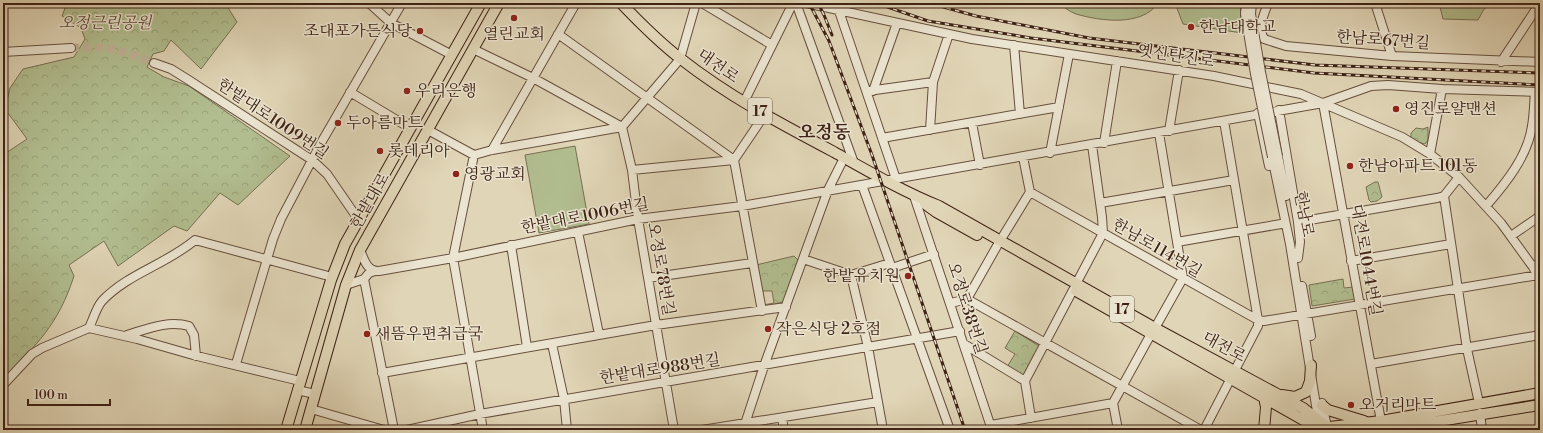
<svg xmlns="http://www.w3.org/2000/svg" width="1543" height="433" viewBox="0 0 1543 433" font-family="'Libre Bodoni','Noto Serif KR',serif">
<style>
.forest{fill:url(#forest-crowns);stroke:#787052}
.pitch{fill:#b1bd8f;stroke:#787052}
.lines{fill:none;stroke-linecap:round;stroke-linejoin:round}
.minor-tunnel{stroke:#c0b196;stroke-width:8;stroke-dasharray:8 4;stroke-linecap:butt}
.minor-casing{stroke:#664f3d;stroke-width:10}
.major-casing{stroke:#3e2215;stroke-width:12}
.minor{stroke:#ebe4d0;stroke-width:8}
.major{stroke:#e0d5b6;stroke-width:10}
.rail-casing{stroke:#3e2215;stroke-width:3}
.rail{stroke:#ebe4d0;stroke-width:1.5;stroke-dasharray:4.5;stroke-linecap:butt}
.minor-bridge-casing{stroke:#664f3d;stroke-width:10;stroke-linecap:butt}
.minor-bridge{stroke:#ebe4d0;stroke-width:8}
.poi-dot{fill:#8f2418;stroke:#ebe4d0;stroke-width:1.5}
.labels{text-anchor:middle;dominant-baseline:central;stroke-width:3;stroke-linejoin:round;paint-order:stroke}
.shield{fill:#ebe4d0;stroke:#725c4d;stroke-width:1}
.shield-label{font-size:15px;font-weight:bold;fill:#3e2215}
.park-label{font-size:16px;font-style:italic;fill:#5b4934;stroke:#ebe4d0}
.poi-label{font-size:16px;fill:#3e2215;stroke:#ebe4d0;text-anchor:start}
.street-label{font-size:16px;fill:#3e2215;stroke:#ebe4d0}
.quarter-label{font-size:18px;font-weight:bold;fill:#3e2215;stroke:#ebe4d0}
</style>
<defs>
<pattern id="forest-crowns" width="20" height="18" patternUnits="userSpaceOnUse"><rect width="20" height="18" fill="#b1bd8f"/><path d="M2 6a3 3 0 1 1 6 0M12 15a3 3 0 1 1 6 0" fill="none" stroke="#99a27a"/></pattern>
</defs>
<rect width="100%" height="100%" fill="#e0d5b6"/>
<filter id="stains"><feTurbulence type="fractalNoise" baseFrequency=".005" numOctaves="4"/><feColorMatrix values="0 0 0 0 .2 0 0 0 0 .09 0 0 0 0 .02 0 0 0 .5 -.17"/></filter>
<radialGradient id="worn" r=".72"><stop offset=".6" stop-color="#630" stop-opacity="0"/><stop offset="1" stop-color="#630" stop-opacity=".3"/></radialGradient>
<path class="forest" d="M67,3H225L237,22L201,69L171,40L164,51L153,54L147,67L164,77L189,86L290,156L238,205L220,193L187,231L174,226L118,266L104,241L69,265L74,276C58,325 38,343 3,379V155L27,139L5,109L10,88L23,69L74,57L85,39L81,28L62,16Z
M1428,127V140L1425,144L1417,142L1411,138V133L1416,128L1423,129Z
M1375,182H1378L1382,197L1377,201L1371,202L1369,200L1366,187Z
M794,256L798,260L785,301L766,307L763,305L774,303L772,291H762L756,265Z
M1343,279L1344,288L1353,287L1355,299L1312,306L1309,285Z
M1015,331L1039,346L1025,377L1007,367L1015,354L1005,348Z"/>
<path class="pitch" d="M1058,3H1158C1142,27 1100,21 1076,14C1070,12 1064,7 1058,3Z
M1175,3H1240L1242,33L1183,24Z
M1439,3H1493L1484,9L1478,20L1443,19Z
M575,146L589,224L539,233L525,155Z"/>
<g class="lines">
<path class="minor-tunnel" d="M71,48C107,46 121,49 154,63"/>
<g class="minor-casing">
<path id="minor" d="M369,3L391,23L452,55
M702,3L772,45
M796,3L854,163
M806,3L972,39L1214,76L1301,94L1402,137L1430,154L1459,177L1501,223L1533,267L1540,280
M1268,3C1264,15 1257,27 1264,39L1286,46L1392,56L1540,62
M1375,3L1392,56
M839,11L896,179
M1245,14L1246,3
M1251,14L1252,3
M558,34L734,160
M1014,45L1020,114
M473,49L533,78L622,127
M3,52L71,48
M1501,62L1540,3
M154,63L171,69L187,79L312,160L327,174L358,219
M868,91L933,82
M873,91L897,23
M350,92L410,128
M744,102L793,3
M1323,103L1381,421
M1279,110L1298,222L1300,242L1298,258
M1258,113L1269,166
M1224,121L1258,320V326L1235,370
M972,123L980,165
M428,130L474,155L492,150L622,127
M930,130L933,82L949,34
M1169,131L1179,70
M882,138L1059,107
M1104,143L1117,61
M492,150L576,3
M1050,153L1069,54
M1430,154L1442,89
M474,155L453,258L483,430
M1278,156L1286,196
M1023,157L1030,192L1258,320L1264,321L1538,275
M1272,157L1290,244L1319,424
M632,170L734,160
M1459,177L1444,196L1467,349L1479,403
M862,185L950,430
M914,196L992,430
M1100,203L1234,180
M1486,206C1505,184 1528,156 1532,126C1534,115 1534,103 1535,92
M1298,222L1437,198L1444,196
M578,232L599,334
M1511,236L1540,216
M1000,241L1030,192
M1177,242L1281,224
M511,245L527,347
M360,250C364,259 367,272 379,271L453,258L638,219L742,206L1323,103L1371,86L1388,85L1442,89L1540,92
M803,259L851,275L890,263
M1351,261L1451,244
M1533,267L1540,263
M892,268L934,254
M375,271L369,273L364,279L394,430
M851,275L868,347L883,430
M648,278L752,263
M1076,284L1103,233L1102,217L1092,145
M346,285L364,279
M1302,286L1311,336
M967,299L997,246
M951,303L967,299L1201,430
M762,311L734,160L765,114
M89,328L137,339L193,355L300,381
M1155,328L1183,278L1159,133
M127,335C147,329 168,320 189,326L194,335L196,356
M552,344L564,399L567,430
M964,344L1025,381
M236,364L273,239L281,219L321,143L402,3
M1371,364L1540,335
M382,373L656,325L786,307
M1025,381L1073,290
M1025,381L1031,418
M3,385L32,354L42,348L89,328C93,320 96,308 102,301C127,274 167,264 195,240L332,277
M297,390L315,394
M1322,403L1327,427
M311,409L384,430
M1480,413L1482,430
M782,418L784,430
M991,425L1113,403
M3,429L8,430
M407,430L480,414L960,331
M674,430L638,219L632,170L622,127L680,59L696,3
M702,430L878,402
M743,430L764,366L828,190L844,158
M1118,430L1113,403L1151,334
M1204,430L1231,378"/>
</g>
<g class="major-casing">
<path id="major" d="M621,3C640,23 659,42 681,59C728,96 781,124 834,152C868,171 902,191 939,206L1155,328L1279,395L1303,408L1327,427
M925,204L936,212L977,235
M1076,291L1321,430
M1282,395L1295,397L1306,392L1310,381L1311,365
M1264,397L1266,407L1264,430
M1322,405L1328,410L1364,421
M1321,428L1381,421L1540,393
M286,430L331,280L345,244L481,3
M305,430L346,285L360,250L499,3
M1383,430L1540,405"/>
</g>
<use href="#minor" class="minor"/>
<use href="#major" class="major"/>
<g class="rail-casing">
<path id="rail" d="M809,3L829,41L872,155L965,430
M818,3L824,15L832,35
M876,3L928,21L1031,38L1137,51L1314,73L1540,85
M929,3L976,16L1089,38L1315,65L1540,73"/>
</g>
<use href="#rail" class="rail"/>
<g class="minor-bridge-casing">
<path id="minor-bridge" d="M1245,14L1255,74L1272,157
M1251,14L1261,72L1278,156"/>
</g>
<use href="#minor-bridge" class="minor-bridge"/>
</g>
<g class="poi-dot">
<circle cx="514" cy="18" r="4"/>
<circle cx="1191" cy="27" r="4"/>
<circle cx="420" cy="31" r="4"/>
<circle cx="407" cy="91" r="4"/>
<circle cx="1396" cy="109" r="4"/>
<circle cx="338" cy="123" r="4"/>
<circle cx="380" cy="151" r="4"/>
<circle cx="1350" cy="166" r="4"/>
<circle cx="456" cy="174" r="4"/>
<circle cx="908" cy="276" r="4"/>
<circle cx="768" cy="329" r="4"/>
<circle cx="367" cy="334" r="4"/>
<circle cx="1351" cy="405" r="4"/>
</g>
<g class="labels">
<g class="shield">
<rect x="748" y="98" width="24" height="26" rx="3"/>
<rect x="1110" y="296" width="24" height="26" rx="3"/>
</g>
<g class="shield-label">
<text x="760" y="111">17</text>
<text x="1122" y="309">17</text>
</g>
<g class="park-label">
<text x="105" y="23">오정근린공원</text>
</g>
<g class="poi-label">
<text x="1199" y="27">한남대학교</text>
<text x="412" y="31" text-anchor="end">조대포가든식당</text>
<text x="514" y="34" text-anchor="middle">열린교회</text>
<text x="415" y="91">우리은행</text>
<text x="1404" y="109">영진로얄맨션</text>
<text x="346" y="123">두아름마트</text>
<text x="388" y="151">롯데리아</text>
<text x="1358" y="166">한남아파트 101동</text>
<text x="464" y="174">영광교회</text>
<text x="900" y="276" text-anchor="end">한밭유치원</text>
<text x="776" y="329">작은식당 2호점</text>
<text x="375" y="334">새뜸우편취급국</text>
<text x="1359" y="405">오거리마트</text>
</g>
<g class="street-label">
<text transform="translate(1383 40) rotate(4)">한남로67번길</text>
<text transform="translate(1176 56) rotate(9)">옛신탄진로</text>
<text transform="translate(718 66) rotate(35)">대전로</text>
<text transform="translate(273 119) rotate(34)">한밭대로1009번길</text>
<text transform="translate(370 201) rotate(-60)">한밭대로</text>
<text transform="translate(1304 214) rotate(79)">한남로</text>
<text transform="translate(585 216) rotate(-11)">한밭대로1006번길</text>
<text transform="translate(1157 248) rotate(30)">한남로114번길</text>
<text transform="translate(1366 260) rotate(80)">대전로1044번길</text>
<text transform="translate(661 269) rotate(80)">오정로78번길</text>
<text transform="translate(967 308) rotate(72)">오정로38번길</text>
<text transform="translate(1224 347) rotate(28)">대전로</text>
<text transform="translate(660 369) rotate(-9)">한밭대로988번길</text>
</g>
<g class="quarter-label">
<text x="824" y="132">오정동</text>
</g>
</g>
<rect width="1543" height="433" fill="none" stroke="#e0d5b6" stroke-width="16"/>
<rect x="4" y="4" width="1535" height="425" fill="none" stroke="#3e2215" stroke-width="2"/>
<rect x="8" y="8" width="1527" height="417" fill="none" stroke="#3e2215"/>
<path d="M28 399v6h82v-6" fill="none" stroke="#3e2215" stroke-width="2"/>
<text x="34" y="399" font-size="12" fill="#3e2215" stroke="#ebe4d0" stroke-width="3" paint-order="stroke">100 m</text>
<rect width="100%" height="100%" filter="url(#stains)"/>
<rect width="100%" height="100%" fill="url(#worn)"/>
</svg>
